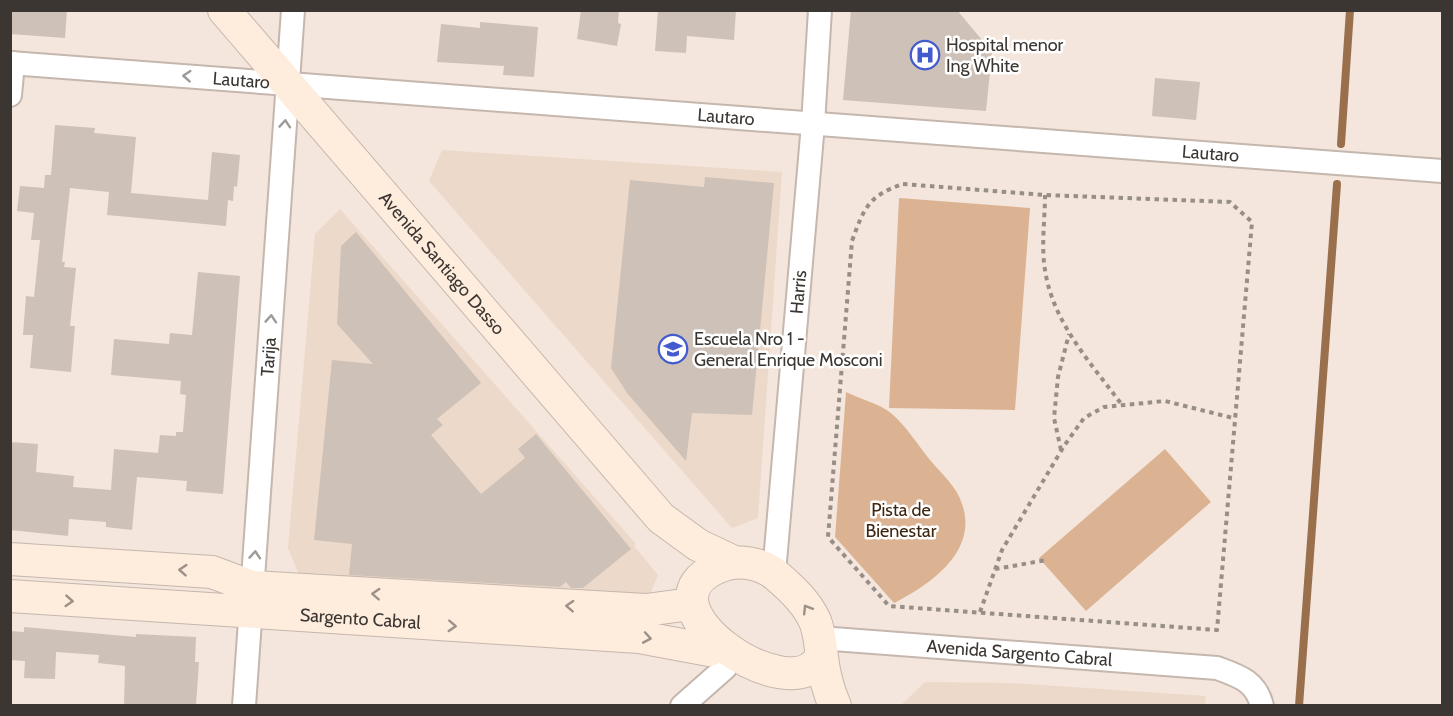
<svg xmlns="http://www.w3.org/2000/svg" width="1453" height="716" viewBox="0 0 1453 716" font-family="Cabin,sans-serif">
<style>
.built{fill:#ecd9ca}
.green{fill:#dbb393}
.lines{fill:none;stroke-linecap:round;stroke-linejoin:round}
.stream{stroke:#9a6f4c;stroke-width:8}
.building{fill:#cec1b7}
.street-casing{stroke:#c5b7ad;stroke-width:26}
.secondary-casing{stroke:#c5b7ad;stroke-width:34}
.path{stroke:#978e87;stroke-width:4;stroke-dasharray:4.5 4.5;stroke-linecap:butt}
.street{stroke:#fff;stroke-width:22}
.secondary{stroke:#feecdd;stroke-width:32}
.oneway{stroke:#9d9a98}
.oneway2{stroke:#9c9188}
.labels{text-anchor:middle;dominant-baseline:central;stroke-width:5;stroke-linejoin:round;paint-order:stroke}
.poi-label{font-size:18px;fill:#3b3632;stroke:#fff;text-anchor:start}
.street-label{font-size:18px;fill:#3b3632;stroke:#fff}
.park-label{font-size:18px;fill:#3e250f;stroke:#fff}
</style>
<rect width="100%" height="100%" fill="#f4e6dc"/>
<path class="built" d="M442,150L782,172L758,518L732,528L429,181Z
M340,209L636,544L634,546L658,575L647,601L299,575L288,548L315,234Z
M925,682L1013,683L1206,696L1205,705H901Z"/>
<path class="green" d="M899,198L1030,208L1015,410L889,408Z
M846,392C860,399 881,404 892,414C906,426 918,445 930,460C941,473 957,487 962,504C979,551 930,585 894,603L835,537Z
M1165,449L1211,502L1086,611L1039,558Z"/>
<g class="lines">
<path class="stream" d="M1341,144L1350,10
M1299,706L1337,184"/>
</g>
<path class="building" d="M10,10H67L65,38L10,34Z
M581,10H619L618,23L621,24L617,46L577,39Z
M658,10H736L734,40L687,36L686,53L655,51Z
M851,10H957L992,52L986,111L843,100Z
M480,22L538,27L534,77L503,75L504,66L437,62L441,24L480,28Z
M1155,78L1200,82L1196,120L1152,116Z
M55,125L95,128L94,133L136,137L131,193L208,200L212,152L240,155L237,187L234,186L233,201L228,200L226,226L107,215L109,192L70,188L62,262H65L64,267L76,268L70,326H75L71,372L30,368L33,335H23L26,296L34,297L40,240H31L34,213L17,211L20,186L44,188L45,175H51Z
M705,177L774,183L752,415L692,413L686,461L627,393L611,368L630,180L704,187Z
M356,232L481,383L437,419L443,425L431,435L481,494L525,458L518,449L536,434L631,549L583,588H571L566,582L560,587L349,575L352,544L314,540L332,360L373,364L337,324L341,246Z
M198,272L240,276L223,494L186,491L187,481L137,477L132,530L106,527V522L69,519L68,536L10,530V442L38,444L36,472L74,476L73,487L111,490L114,449L158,453L160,435L176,436V432H183L186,395L180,394L181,381L111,375L114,339L169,344L170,333L192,335Z
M24,627L136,637V634L196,637L195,662H199L196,705H124L125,666L98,663L99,655L56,652L55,679L24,678L25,661L10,660V631L24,632Z"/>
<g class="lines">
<g class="street-casing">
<g id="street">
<path id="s1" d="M10,63L1442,171"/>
<path d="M10,95L13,63"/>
<path id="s2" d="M774,573L813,124L820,10"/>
<path id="s3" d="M820,638L1217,668C1239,676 1256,681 1262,706"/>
<path id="s4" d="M244,706L293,10"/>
<path d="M682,706L725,668"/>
</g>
</g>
<g class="secondary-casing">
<g id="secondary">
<path id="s5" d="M224,10L661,518L698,545L734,562"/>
<path d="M10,559L212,572L252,587L646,610L691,604"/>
<path id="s6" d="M10,596L639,637L709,650"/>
<path d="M821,656C796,716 625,603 721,566C739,559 762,563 777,576C792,589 807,603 815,621C820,633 820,645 822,657C824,674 828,690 835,706"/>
</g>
</g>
<path class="path" d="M903,184L1045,195L1230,202L1252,222L1217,630L889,606L828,537L852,241C864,208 868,196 903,184Z
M1045,195C1045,219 1041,246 1045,270C1053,323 1091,363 1122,405
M1061,450L1054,418L1058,377L1069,334
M995,569L1047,560
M980,612L1002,550L1064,446L1084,418L1104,407L1165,401L1233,418"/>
<use href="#street" class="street"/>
<use href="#secondary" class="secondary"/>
</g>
<defs><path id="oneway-chevron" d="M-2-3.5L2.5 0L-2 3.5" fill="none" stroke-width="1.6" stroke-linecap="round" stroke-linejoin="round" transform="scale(1.5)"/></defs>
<g class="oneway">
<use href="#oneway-chevron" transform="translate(187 76) rotate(-176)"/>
<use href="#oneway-chevron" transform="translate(285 124) rotate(-86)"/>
<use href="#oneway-chevron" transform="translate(271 319) rotate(-86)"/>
<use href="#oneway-chevron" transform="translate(255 555) rotate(-86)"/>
</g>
<g class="oneway2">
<use href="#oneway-chevron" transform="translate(183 570) rotate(-176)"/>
<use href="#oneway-chevron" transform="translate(376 594) rotate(-177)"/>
<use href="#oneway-chevron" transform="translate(69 601) rotate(4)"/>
<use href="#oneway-chevron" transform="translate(570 606) rotate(-177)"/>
<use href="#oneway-chevron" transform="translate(807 609) rotate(-122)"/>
<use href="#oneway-chevron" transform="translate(452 626) rotate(3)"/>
<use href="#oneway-chevron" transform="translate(647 638) rotate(10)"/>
</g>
<defs>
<g id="hospital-ring" transform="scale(1.5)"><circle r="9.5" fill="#fff" stroke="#435bcf" stroke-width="1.5"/><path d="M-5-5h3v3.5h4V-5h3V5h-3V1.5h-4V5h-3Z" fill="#435bcf"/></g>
<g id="school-ring" transform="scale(1.5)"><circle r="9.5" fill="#fff" stroke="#435bcf" stroke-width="1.5"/><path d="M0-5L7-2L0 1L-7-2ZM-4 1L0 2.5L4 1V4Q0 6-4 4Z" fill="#435bcf"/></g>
</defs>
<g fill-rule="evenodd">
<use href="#hospital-ring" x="925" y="55"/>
<use href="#school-ring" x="673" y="349"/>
</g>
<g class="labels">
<g class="poi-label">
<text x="946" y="45">Hospital menor<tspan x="946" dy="21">Ing White</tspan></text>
<text x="694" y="339">Escuela Nro 1 -<tspan x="694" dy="21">General Enrique Mosconi</tspan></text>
</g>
<g class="street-label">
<text stroke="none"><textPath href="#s1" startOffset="232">Lautaro</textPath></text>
<text stroke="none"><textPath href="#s1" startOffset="718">Lautaro</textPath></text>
<text stroke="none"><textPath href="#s1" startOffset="1204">Lautaro</textPath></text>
<text stroke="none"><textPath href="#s5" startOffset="334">Avenida Santiago Dasso</textPath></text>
<text stroke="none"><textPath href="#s2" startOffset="282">Harris</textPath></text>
<text stroke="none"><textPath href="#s4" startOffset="350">Tarija</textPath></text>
<text stroke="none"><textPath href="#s6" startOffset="351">Sargento Cabral</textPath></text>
<text stroke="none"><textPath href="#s3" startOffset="200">Avenida Sargento Cabral</textPath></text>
</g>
<g class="park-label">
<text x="901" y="510">Pista de<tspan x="901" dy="21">Bienestar</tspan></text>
</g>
</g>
<rect width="1453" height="716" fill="none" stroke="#3b3632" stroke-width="24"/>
</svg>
